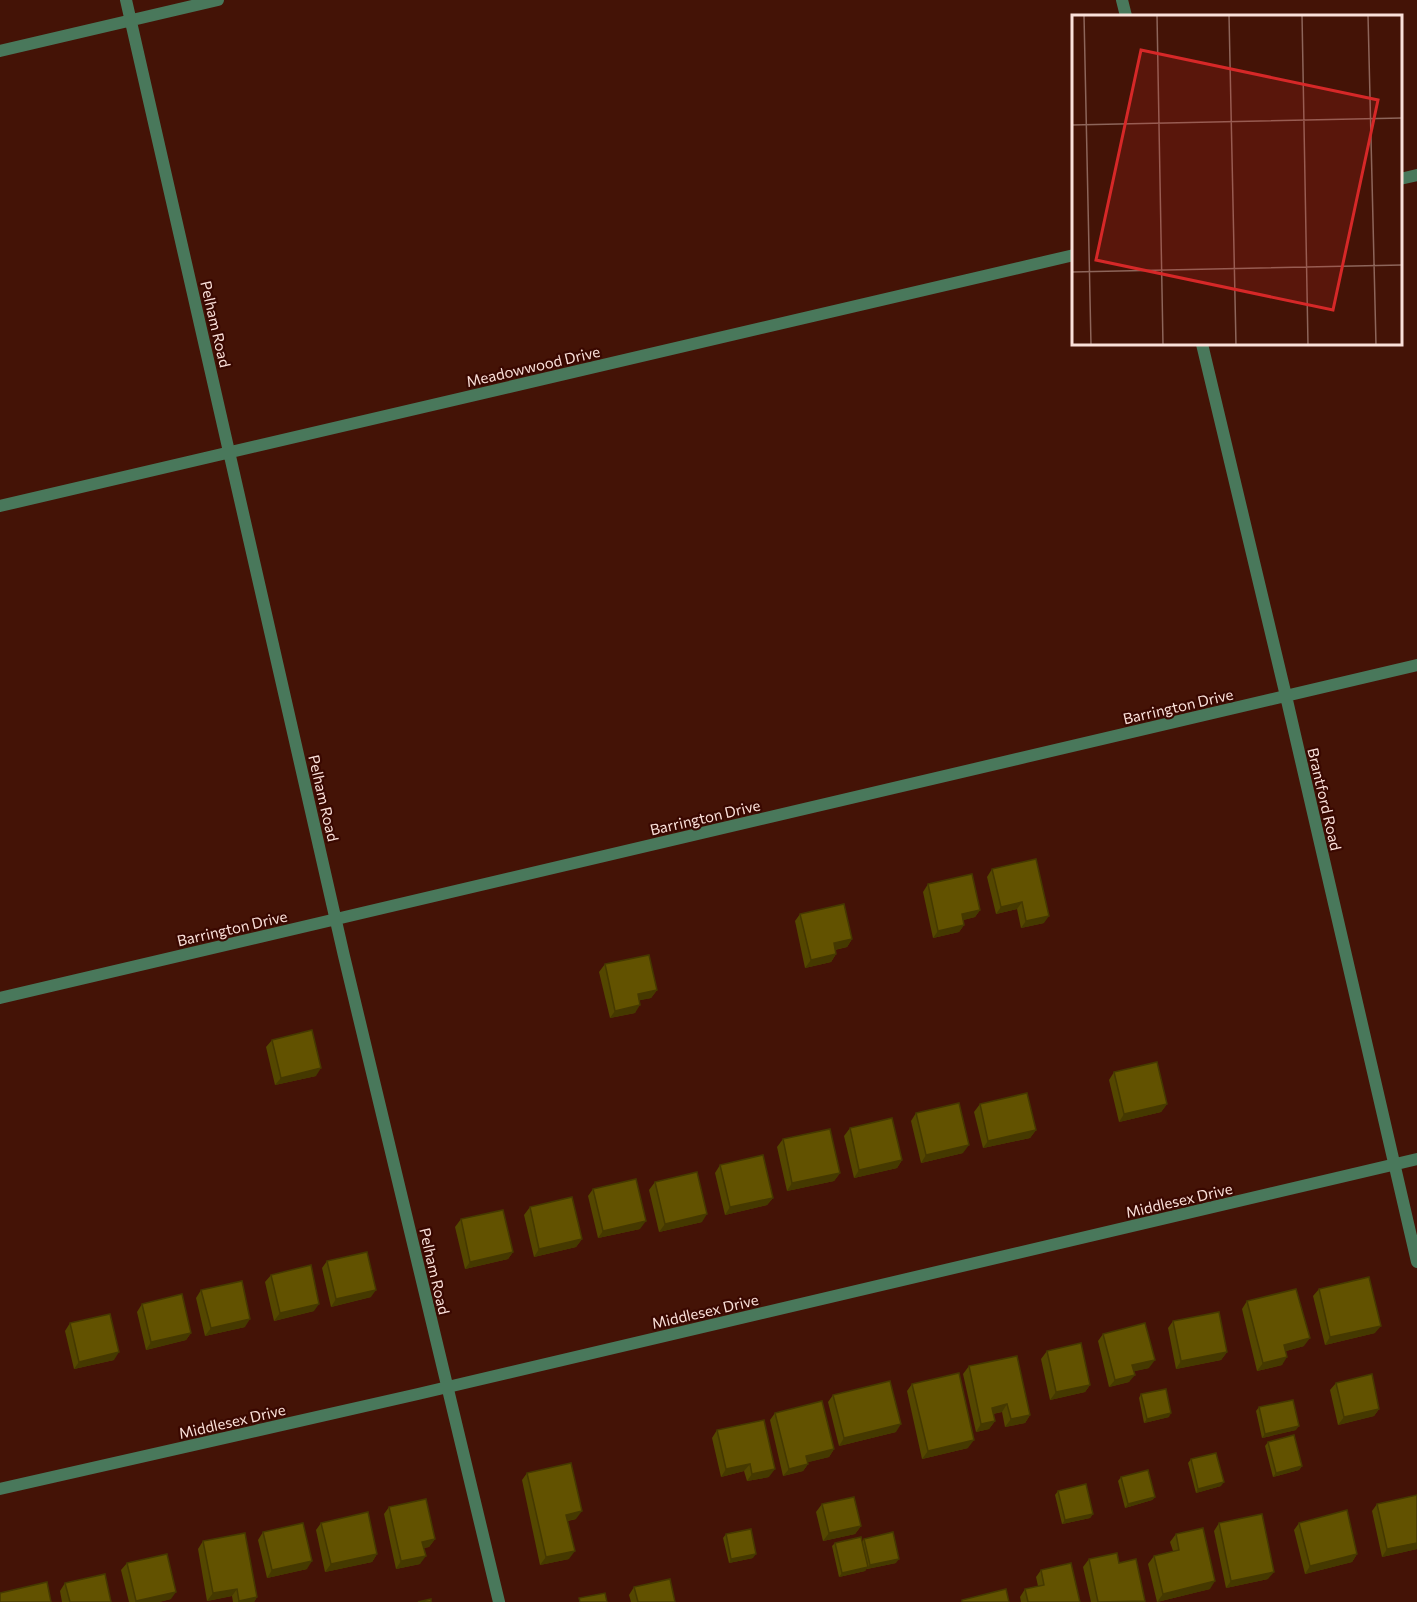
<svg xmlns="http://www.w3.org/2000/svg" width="1417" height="1602" viewBox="0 0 1417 1602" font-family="Commissioner,sans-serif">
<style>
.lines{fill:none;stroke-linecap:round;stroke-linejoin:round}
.street{stroke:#49785b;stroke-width:12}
.wall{fill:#544700}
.shaded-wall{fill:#453900}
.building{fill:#625200;stroke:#453900;stroke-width:1.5}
.labels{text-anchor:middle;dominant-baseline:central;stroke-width:4.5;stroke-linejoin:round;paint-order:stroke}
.street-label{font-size:15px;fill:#fae0d9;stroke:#390800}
.inset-road{fill:none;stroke:#8d655a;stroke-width:1.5}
.view{fill:#d62828;fill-opacity:0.15;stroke:#d62828;stroke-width:3}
.inset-edge{fill:none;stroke:#fae0d9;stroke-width:3}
</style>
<rect width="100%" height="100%" fill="#441306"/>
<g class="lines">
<path class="street" d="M126,0L344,956L499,1602
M1122,0L1126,16
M0,51L218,0
M1400,179L1417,175
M1202,344L1286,696L1417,1262
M0,506L1074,255
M0,998L1417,665
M0,1489L418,1394L1417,1159"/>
</g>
<path class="wall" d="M992,869L1044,923L1021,928L1017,909L996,914L987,877Z
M928,884L980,910L975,917L963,920L964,925L959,932L933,938L923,892Z
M800,914L852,939L847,947L835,950L836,954L831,962L805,968L795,921Z
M605,964L657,990L651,998L639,1000L635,1013L610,1018L599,972Z
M272,1040L316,1076L275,1085L266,1047Z
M1114,1072L1167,1104L1161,1112L1119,1122L1109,1080Z
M980,1104L1036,1130L1030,1138L983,1148L974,1112Z
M916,1113L963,1153L921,1163L911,1121Z
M850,1128L902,1160L897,1168L854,1178L844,1136Z
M783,1139L840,1173L834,1181L787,1191L777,1147Z
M720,1165L773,1198L767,1205L725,1215L715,1173Z
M655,1182L702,1222L659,1232L649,1190Z
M593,1189L640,1229L598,1238L588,1196Z
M530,1207L582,1239L576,1247L534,1257L524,1215Z
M461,1219L513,1252L508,1259L465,1269L455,1227Z
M327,1261L371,1297L331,1307L322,1268Z
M271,1275L314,1311L274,1321L265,1282Z
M1319,1289L1375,1333L1325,1345L1313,1296Z
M201,1290L245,1327L205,1336L196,1298Z
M1247,1301L1304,1346L1286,1351L1282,1365L1257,1371L1242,1309Z
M142,1304L191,1333L186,1340L146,1350L137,1312Z
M1173,1321L1227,1352L1221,1360L1176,1369L1168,1328Z
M70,1323L114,1360L74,1369L65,1331Z
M1103,1334L1149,1368L1134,1371L1129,1382L1109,1387L1098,1341Z
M1047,1351L1090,1385L1085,1392L1050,1400L1041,1359Z
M969,1366L1030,1415L1025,1423L1005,1427L1002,1412L993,1414L995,1421L989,1429L976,1432L963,1374Z
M1336,1383L1379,1409L1374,1416L1338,1425L1330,1390Z
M912,1384L968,1448L922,1459L907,1391Z
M1141,1394L1169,1417L1144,1423L1139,1398Z
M833,1395L896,1432L839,1446L828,1402Z
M1259,1407L1296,1430L1262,1438L1256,1411Z
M775,1413L834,1449L829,1457L808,1462V1464L803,1471L783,1476L770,1420Z
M717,1430L769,1477L747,1481L744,1471L721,1477L712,1438Z
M1268,1442L1302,1466L1299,1470L1273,1477L1265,1446Z
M1191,1459L1221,1486L1196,1493L1188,1463Z
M527,1473L576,1519L568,1521L569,1559L540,1565L522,1480Z
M1121,1477L1155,1497L1152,1500L1125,1508L1118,1481Z
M1058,1491L1093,1514L1090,1518L1062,1524L1055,1495Z
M822,1504L861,1526L855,1534L823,1541L816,1512Z
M1377,1504L1417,1549L1382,1557L1372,1511Z
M389,1507L435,1539L429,1547L424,1548L420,1564L396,1569L384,1514Z
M321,1523L377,1554L372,1562L325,1572L316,1530Z
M1219,1523L1268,1579L1226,1588L1214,1531Z
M1299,1523L1357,1554L1352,1562L1305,1574L1294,1530Z
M263,1532L307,1569L267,1578L258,1540Z
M726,1534L753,1558L729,1563L723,1538Z
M1176,1534L1210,1589L1157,1602L1148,1564L1154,1556L1173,1551L1170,1542Z
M864,1539L896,1563L867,1569V1568L865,1571L839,1577L832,1546L835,1543L862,1542Z
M203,1541L257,1597L254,1602H233L232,1596L207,1601L198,1549Z
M1089,1559L1119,1563L1145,1601V1602H1091L1083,1567Z
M127,1563L171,1599L159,1602H129L121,1570Z
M1041,1570L1080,1602H1021L1020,1597L1025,1589L1038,1586L1036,1577Z
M65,1583L111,1602H62L60,1591Z
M634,1587L675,1602H631L629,1595Z"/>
<path class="shaded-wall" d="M1022,902L1017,909L996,914L1001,907Z
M980,910L975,917L956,922L962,914Z
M1049,916L1044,923L1021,928L1026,921Z
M964,925L959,932L933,938L938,931Z
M852,939L847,947L829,951L834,943Z
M836,954L831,962L805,968L811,960Z
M657,990L651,998L632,1002L638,994Z
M640,1005L635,1013L610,1018L615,1011Z
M321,1068L316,1076L275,1085L281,1078Z
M1167,1104L1161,1112L1119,1122L1124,1114Z
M1036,1130L1030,1138L983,1148L988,1141Z
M969,1145L963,1153L921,1163L926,1155Z
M902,1160L897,1168L854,1178L859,1170Z
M840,1173L834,1181L787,1191L792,1183Z
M773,1198L767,1205L725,1215L730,1207Z
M707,1214L702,1222L659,1232L665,1224Z
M646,1221L640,1229L598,1238L603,1231Z
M582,1239L576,1247L534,1257L539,1249Z
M513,1252L508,1259L465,1269L470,1262Z
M376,1290L371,1297L331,1307L336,1299Z
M319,1304L314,1311L274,1321L280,1313Z
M250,1319L245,1327L205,1336L211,1328Z
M1381,1326L1375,1333L1325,1345L1330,1337Z
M191,1333L186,1340L146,1350L151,1342Z
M1310,1338L1304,1346L1279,1353L1284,1345Z
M119,1352L114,1360L74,1369L79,1362Z
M1227,1352L1221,1360L1176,1369L1181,1361Z
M1287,1357L1282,1365L1257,1371L1263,1363Z
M1155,1360L1149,1368L1127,1373L1132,1365Z
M1135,1375L1129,1382L1109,1387L1115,1380Z
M1090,1385L1085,1392L1050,1400L1056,1392Z
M1007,1404L1002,1412L986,1415L992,1408Z
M1379,1409L1374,1416L1338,1425L1344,1417Z
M1171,1413L1169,1417L1144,1423L1147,1419Z
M1030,1415L1025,1423L1005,1427L1011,1419Z
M995,1421L989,1429L976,1432L981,1424Z
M901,1424L896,1432L839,1446L844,1438Z
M1299,1426L1296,1430L1262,1438L1265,1434Z
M974,1440L968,1448L922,1459L928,1451Z
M834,1449L829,1457L801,1464L806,1456Z
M750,1464L744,1471L721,1477L726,1469Z
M808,1464L803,1471L783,1476L789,1469Z
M1302,1466L1299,1470L1273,1477L1276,1473Z
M775,1469L769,1477L747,1481L752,1474Z
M1224,1482L1221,1486L1196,1493L1198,1489Z
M1155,1497L1152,1500L1125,1508L1128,1504Z
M582,1511L576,1519L561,1522L566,1515Z
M1093,1514L1090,1518L1062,1524L1065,1520Z
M861,1526L855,1534L823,1541L829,1533Z
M435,1539L429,1547L417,1549L422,1542Z
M1417,1543V1549L1382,1557L1387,1549Z
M575,1551L569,1559L540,1565L546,1557Z
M377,1554L372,1562L325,1572L331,1564Z
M756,1554L753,1558L729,1563L731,1559Z
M1357,1554L1352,1562L1305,1574L1310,1566Z
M426,1556L420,1564L396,1569L401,1561Z
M899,1559L896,1563L867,1569L870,1565Z
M312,1561L307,1569L267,1578L272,1570Z
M868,1567L865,1571L839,1577L842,1573Z
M1274,1572L1268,1579L1226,1588L1231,1581Z
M1215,1581L1210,1589L1157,1602L1163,1594Z
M237,1589L232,1596L207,1601L213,1593Z
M176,1592L171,1599L159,1602H135L136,1601Z
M257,1597L254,1602H238L239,1601Z"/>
<path class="building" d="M1036,859L1049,916L1026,921L1022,902L1001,907L992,869Z
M972,874L980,910L962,914L964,925L938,931L928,884Z
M844,904L852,939L834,943L836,954L811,960L800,914Z
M649,955L657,990L638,994L640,1005L615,1011L605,964Z
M312,1030L321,1068L281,1078L272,1040Z
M1157,1062L1167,1104L1124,1114L1114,1072Z
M1027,1093L1036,1130L988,1141L980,1104Z
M959,1103L969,1145L926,1155L916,1113Z
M892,1118L902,1160L859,1170L850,1128Z
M830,1129L840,1173L792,1183L783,1139Z
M763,1155L773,1198L730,1207L720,1165Z
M697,1172L707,1214L665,1224L655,1182Z
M636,1179L646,1221L603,1231L593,1189Z
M572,1197L582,1239L539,1249L530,1207Z
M503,1210L513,1252L470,1262L461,1219Z
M367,1252L376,1290L336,1299L327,1261Z
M311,1265L319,1304L280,1313L271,1275Z
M1369,1277L1381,1326L1330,1337L1319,1289Z
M242,1281L250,1319L211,1328L201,1290Z
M1296,1289L1310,1338L1284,1345L1287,1357L1263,1363L1247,1301Z
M182,1294L191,1333L151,1342L142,1304Z
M1219,1312L1227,1352L1181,1361L1173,1321Z
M110,1314L119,1352L79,1362L70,1323Z
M1145,1323L1155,1360L1132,1365L1135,1375L1115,1380L1103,1334Z
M1081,1343L1090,1385L1056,1392L1047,1351Z
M1017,1356L1030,1415L1011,1419L1007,1404L992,1408L995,1421L981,1424L969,1366Z
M959,1373L974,1440L928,1451L912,1384Z
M1372,1374L1379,1409L1344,1417L1336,1383Z
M890,1381L901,1424L844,1438L833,1395Z
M1166,1389L1171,1413L1147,1419L1141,1394Z
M1293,1400L1299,1426L1265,1434L1259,1407Z
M822,1401L834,1449L806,1456L808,1464L789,1469L775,1413Z
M764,1420L775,1469L752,1474L750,1464L726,1469L717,1430Z
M1294,1435L1302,1466L1276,1473L1268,1442Z
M1216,1453L1224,1482L1198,1489L1191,1459Z
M571,1463L582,1511L566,1515L575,1551L546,1557L527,1473Z
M1148,1470L1155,1497L1128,1504L1121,1477Z
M1086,1484L1093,1514L1065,1520L1058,1491Z
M1417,1495V1543L1387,1549L1377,1504Z
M854,1497L861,1526L829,1533L822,1504Z
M426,1499L435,1539L422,1542L426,1556L401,1561L389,1507Z
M1347,1510L1357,1554L1310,1566L1299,1523Z
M368,1512L377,1554L331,1564L321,1523Z
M1262,1514L1274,1572L1231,1581L1219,1523Z
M303,1523L312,1561L272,1570L263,1532Z
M1203,1528L1215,1581L1163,1594L1154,1556L1179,1550L1176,1534Z
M751,1529L756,1554L731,1559L726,1534Z
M893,1532L899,1559L870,1565L864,1539Z
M245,1533L257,1597L239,1601L237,1589L213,1593L203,1541Z
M861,1537L868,1567L842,1573L835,1543Z
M1117,1553L1119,1563L1136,1559L1145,1601L1098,1602L1089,1559Z
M167,1554L176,1592L136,1601L127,1563Z
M1071,1563L1080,1602H1028L1025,1589L1044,1585L1041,1570Z
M105,1574L111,1602H70L65,1583Z
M670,1579L675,1602H638L634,1587Z
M47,1582L51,1602H0V1593Z
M1006,1589L1009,1602H962V1600Z
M605,1593L607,1602H580L579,1598Z
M431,1599V1602H418Z"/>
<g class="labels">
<g class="street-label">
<text transform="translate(216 324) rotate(77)">Pelham Road</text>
<text transform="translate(533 366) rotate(-13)">Meadowwood Drive</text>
<text transform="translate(1178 706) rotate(-13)">Barrington Drive</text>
<text transform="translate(324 798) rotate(77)">Pelham Road</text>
<text transform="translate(1325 799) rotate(77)">Brantford Road</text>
<text transform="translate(705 817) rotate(-13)">Barrington Drive</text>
<text transform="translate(232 928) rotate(-13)">Barrington Drive</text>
<text transform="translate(1179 1200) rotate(-13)">Middlesex Drive</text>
<text transform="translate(435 1271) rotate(77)">Pelham Road</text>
<text transform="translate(705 1311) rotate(-13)">Middlesex Drive</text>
<text transform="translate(232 1421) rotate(-13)">Middlesex Drive</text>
</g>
</g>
<g transform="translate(1072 15)">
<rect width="330" height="330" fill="#441306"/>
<path class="inset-road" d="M12,0L19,330M85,0L91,330M157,0L164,330M230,0L236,330M296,0L304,330M0,110L330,103M0,257L330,250"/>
<path class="view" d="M69,35L306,85L261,295L24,245Z"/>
<rect width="330" height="330" class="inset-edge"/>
</g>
</svg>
